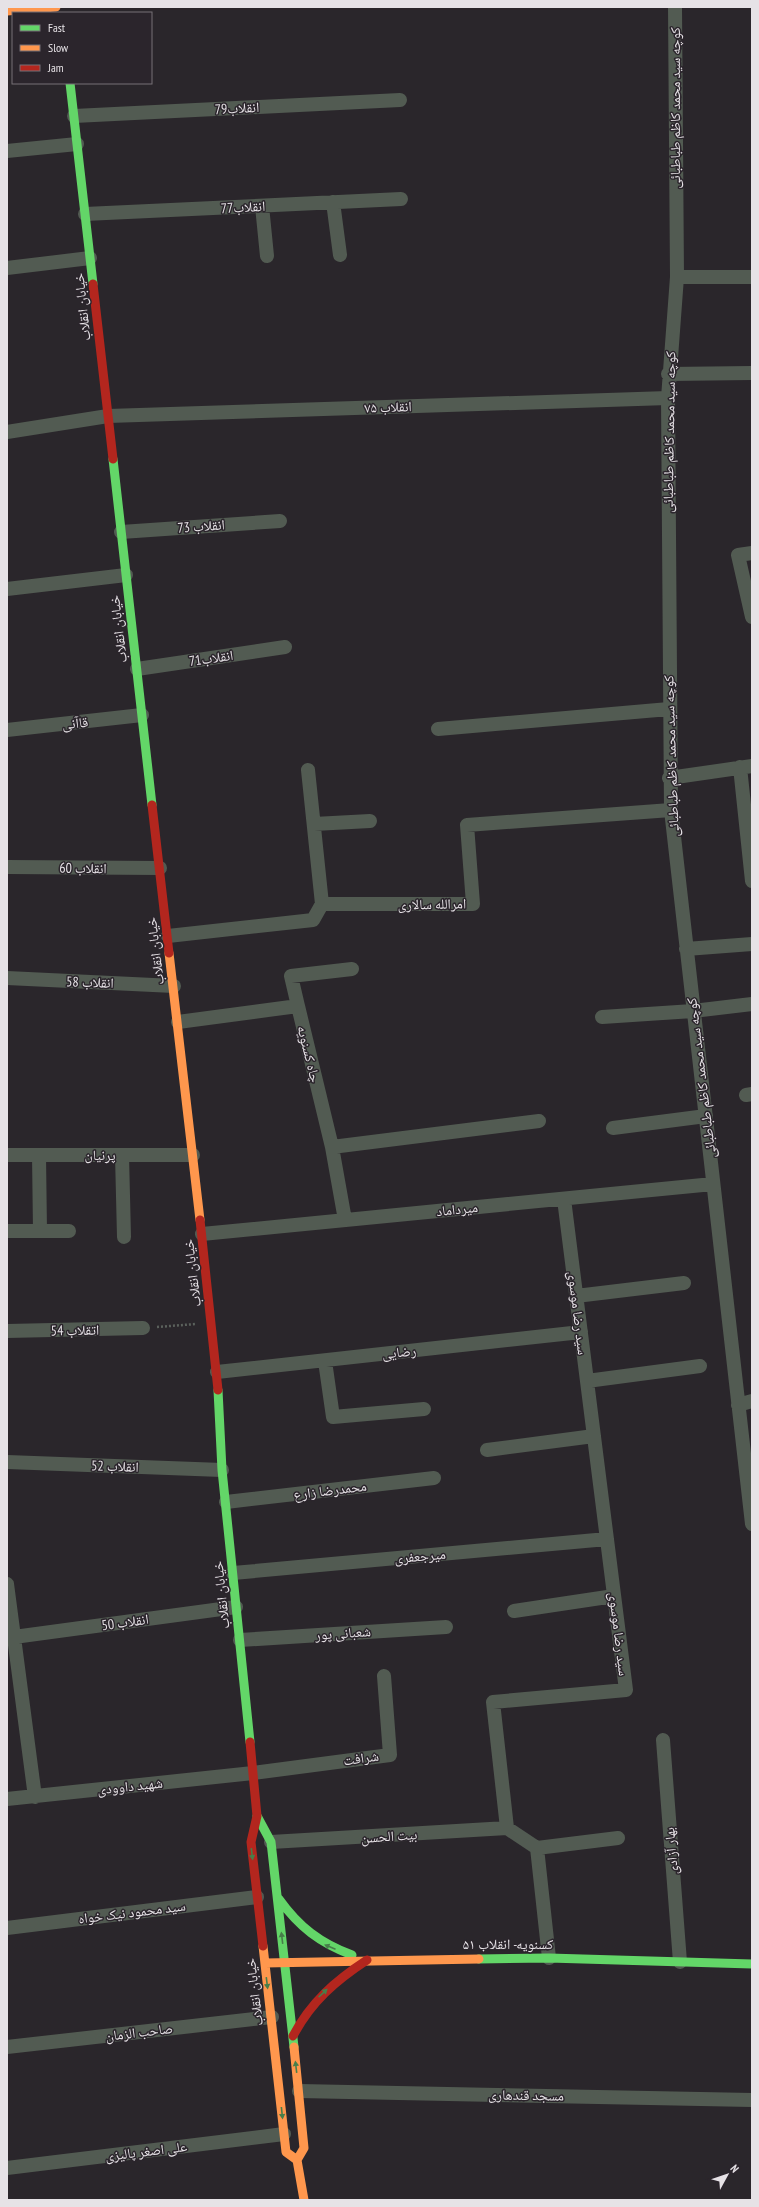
<svg xmlns="http://www.w3.org/2000/svg" width="759" height="2207" viewBox="0 0 759 2207" font-family="'PT Sans Narrow','Noto Naskh Arabic',sans-serif">
<style>
.lines{fill:none;stroke-linecap:round;stroke-linejoin:round}
.path{stroke:#5b615c;stroke-width:2.5;stroke-dasharray:2 2;stroke-linecap:butt}
.street{stroke:#525b52;stroke-width:14}
.fast{stroke:#63d668;stroke-width:9}
.slow{stroke:#ff974d;stroke-width:9}
.jam{stroke:#b3261e;stroke-width:9}
.oneway{fill:#477e4a}
.labels{text-anchor:middle;dominant-baseline:central;stroke-width:3;stroke-linejoin:round;paint-order:stroke}
.street-label{font-size:14px;fill:#e6e2e6;stroke:#2b252c}
</style>
<rect width="100%" height="100%" fill="#2a262b"/>
<g class="lines">
<path class="path" d="M157,1327L196,1324"/>
<path class="street" d="M675,7L677,277L668,398L671,810L752,1524
M74,116L400,100
M7,151L77,144
M333,202L340,255
M262,206L267,256
M85,214L401,199
M7,268L90,258
M677,277H752
M668,374L752,373
M7,432L108,416L668,398
M121,532L280,521
M752,553L738,555L752,617
M7,589L126,575
M137,669L285,647
M438,729L669,709
M7,730L142,715
M740,767L752,881
M308,770L322,904
M669,778L752,766
M314,824L370,821
M7,867L160,868
M168,936L313,920L322,904H473L467,825L671,810
M686,949L752,944
M7,978L174,986
M298,1006L291,976L352,969
M602,1017L693,1011L752,1004
M178,1022L298,1006L332,1147L345,1220
M746,1095L752,1094
M613,1128L706,1116
M332,1147L539,1121
M7,1155H193
M39,1155L40,1231
M122,1155L124,1237
M7,1231H69
M202,1234L713,1184
M576,1296L684,1283
M7,1331L143,1328
M325,1361L333,1417L424,1409
M217,1372L581,1332
M587,1381L700,1366
M738,1405L752,1401
M487,1450L594,1436
M7,1462L222,1470
M226,1502L434,1478
M233,1573L607,1539
M7,1584L35,1797
M514,1611L614,1596
M14,1637L236,1607
M240,1640L446,1627
M663,1740L680,1962
M7,1799L253,1773L390,1755L384,1676
M271,1842L507,1828
M537,1848L618,1838
M7,1928L257,1897
M549,1958L537,1848L507,1828L493,1702L626,1690L564,1199
M7,2047L272,2017
M299,2091L752,2100
M7,2168L284,2134"/>
<path class="fast" d="M70,83L93,284
M113,459L152,805
M218,1390L222,1470L250,1742
M257,1816L271,1842L294,2047
M279,1899C299,1927 320,1943 352,1955
M479,1959L549,1958L752,1964"/>
<path class="slow" d="M7,11L56,7
M169,953L200,1220
M263,1946L286,2152L297,2160
M265,1963L479,1959
M294,2047L304,2148L297,2160L304,2200"/>
<path class="jam" d="M93,284L113,459
M152,805L169,953
M200,1220L218,1390
M250,1742L257,1816L251,1842L263,1946
M293,2036C311,2002 335,1981 367,1960"/>
</g>
<defs><path id="oneway-solid" d="M-6-.8H1V-3.2L6.5 0L1 3.2V.8H-6Z"/></defs>
<g class="oneway">
<use href="#oneway-solid" transform="translate(252 1854) rotate(83)"/>
<use href="#oneway-solid" transform="translate(282 1938) rotate(-97)"/>
<use href="#oneway-solid" transform="translate(330 1947) rotate(-157)"/>
<use href="#oneway-solid" transform="translate(267 1983) rotate(83)"/>
<use href="#oneway-solid" transform="translate(323 1993) rotate(-43)"/>
<use href="#oneway-solid" transform="translate(296 2067) rotate(-97)"/>
<use href="#oneway-solid" transform="translate(282 2113) rotate(84)"/>
</g>
<g class="labels">
<g class="street-label">
<text transform="translate(237 108) rotate(-3)">انقلاب79</text>
<text transform="translate(675 108) rotate(-90)">کوچه سید محمد کاظم طباطبائی</text>
<text transform="translate(243 207) rotate(-3)">انقلاب77</text>
<text transform="translate(82 307) rotate(-96)">خیابان انقلاب</text>
<text transform="translate(388 407) rotate(-2)">انقلاب ۷۵</text>
<text transform="translate(669 432) rotate(-89)">کوچه سید محمد کاظم طباطبائی</text>
<text transform="translate(201 526) rotate(-4)">انقلاب 73</text>
<text transform="translate(118 629) rotate(-97)">خیابان انقلاب</text>
<text transform="translate(211 658) rotate(-8)">انقلاب71</text>
<text transform="translate(75 723) rotate(-6)">قاآنی</text>
<text transform="translate(671 756) rotate(-92)">کوچه سید محمد کاظم طباطبائی</text>
<text transform="translate(83 868) rotate(1)">انقلاب 60</text>
<text transform="translate(432 904) rotate(-1)">امرالله سالاری</text>
<text transform="translate(155 951) rotate(-97)">خیابان انقلاب</text>
<text transform="translate(90 982) rotate(2)">انقلاب 58</text>
<text transform="translate(309 1054) rotate(76)">چاه کسنویه</text>
<text transform="translate(701 1078) rotate(-97)">کوچه سید محمد کاظم طباطبائی</text>
<text x="100" y="1155">پرنیان</text>
<text transform="translate(457 1209) rotate(-6)">میرداماد</text>
<text transform="translate(192 1273) rotate(-97)">خیابان انقلاب</text>
<text transform="translate(578 1313) rotate(83)">سید رضا موسوی</text>
<text transform="translate(75 1330) rotate(-1)">اتقلاب 54</text>
<text transform="translate(399 1352) rotate(-6)">رضایی</text>
<text transform="translate(115 1466) rotate(2)">انقلاب 52</text>
<text transform="translate(330 1490) rotate(-7)">محمدرضا زارع</text>
<text transform="translate(420 1556) rotate(-5)">میرجعفری</text>
<text transform="translate(221 1595) rotate(-96)">خیابان انقلاب</text>
<text transform="translate(125 1622) rotate(-8)">انقلاب 50</text>
<text transform="translate(343 1633) rotate(-4)">شعبانی پور</text>
<text transform="translate(619 1634) rotate(83)">سید رضا موسوی</text>
<text transform="translate(361 1758) rotate(-8)">شرافت</text>
<text transform="translate(130 1786) rotate(-6)">شهید داوودی</text>
<text transform="translate(389 1836) rotate(-4)">بیت الحسن</text>
<text transform="translate(671 1851) rotate(-95)">بهار آزادی</text>
<text transform="translate(132 1912) rotate(-7)">سید محمود نیک خواه</text>
<text x="508" y="1944">کسنویه- انقلاب ۵۱</text>
<text transform="translate(254 1992) rotate(-97)">خیابان انقلاب</text>
<text transform="translate(139 2032) rotate(-7)">صاحب الزمان</text>
<text transform="translate(526 2095) rotate(1)">مسجد قندهاری</text>
<text transform="translate(146 2151) rotate(-7)">علی اصغر پالیزی</text>
</g>
</g>
<rect width="759" height="2207" fill="none" stroke="#e6e2e6" stroke-width="16"/>
<rect x="12" y="12" width="140" height="72" fill="#2b252c" stroke="#767176"/>
<rect x="20" y="25" width="20" height="6" fill="#63d668" stroke="#767176"/>
<text x="48" y="32" font-size="12" fill="#e6e2e6">Fast</text>
<rect x="20" y="45" width="20" height="6" fill="#ff974d" stroke="#767176"/>
<text x="48" y="52" font-size="12" fill="#e6e2e6">Slow</text>
<rect x="20" y="65" width="20" height="6" fill="#b3261e" stroke="#767176"/>
<text x="48" y="72" font-size="12" fill="#e6e2e6">Jam</text>
<g transform="translate(727 2175) rotate(50)" stroke="#2b252c" stroke-width="3" paint-order="stroke">
<path d="M0-3L7 15L0 10L-7 15Z" fill="#e6e2e6"/>
<text y="-6" font-size="11" font-weight="bold" text-anchor="middle" fill="#e6e2e6">N</text>
</g>
</svg>
